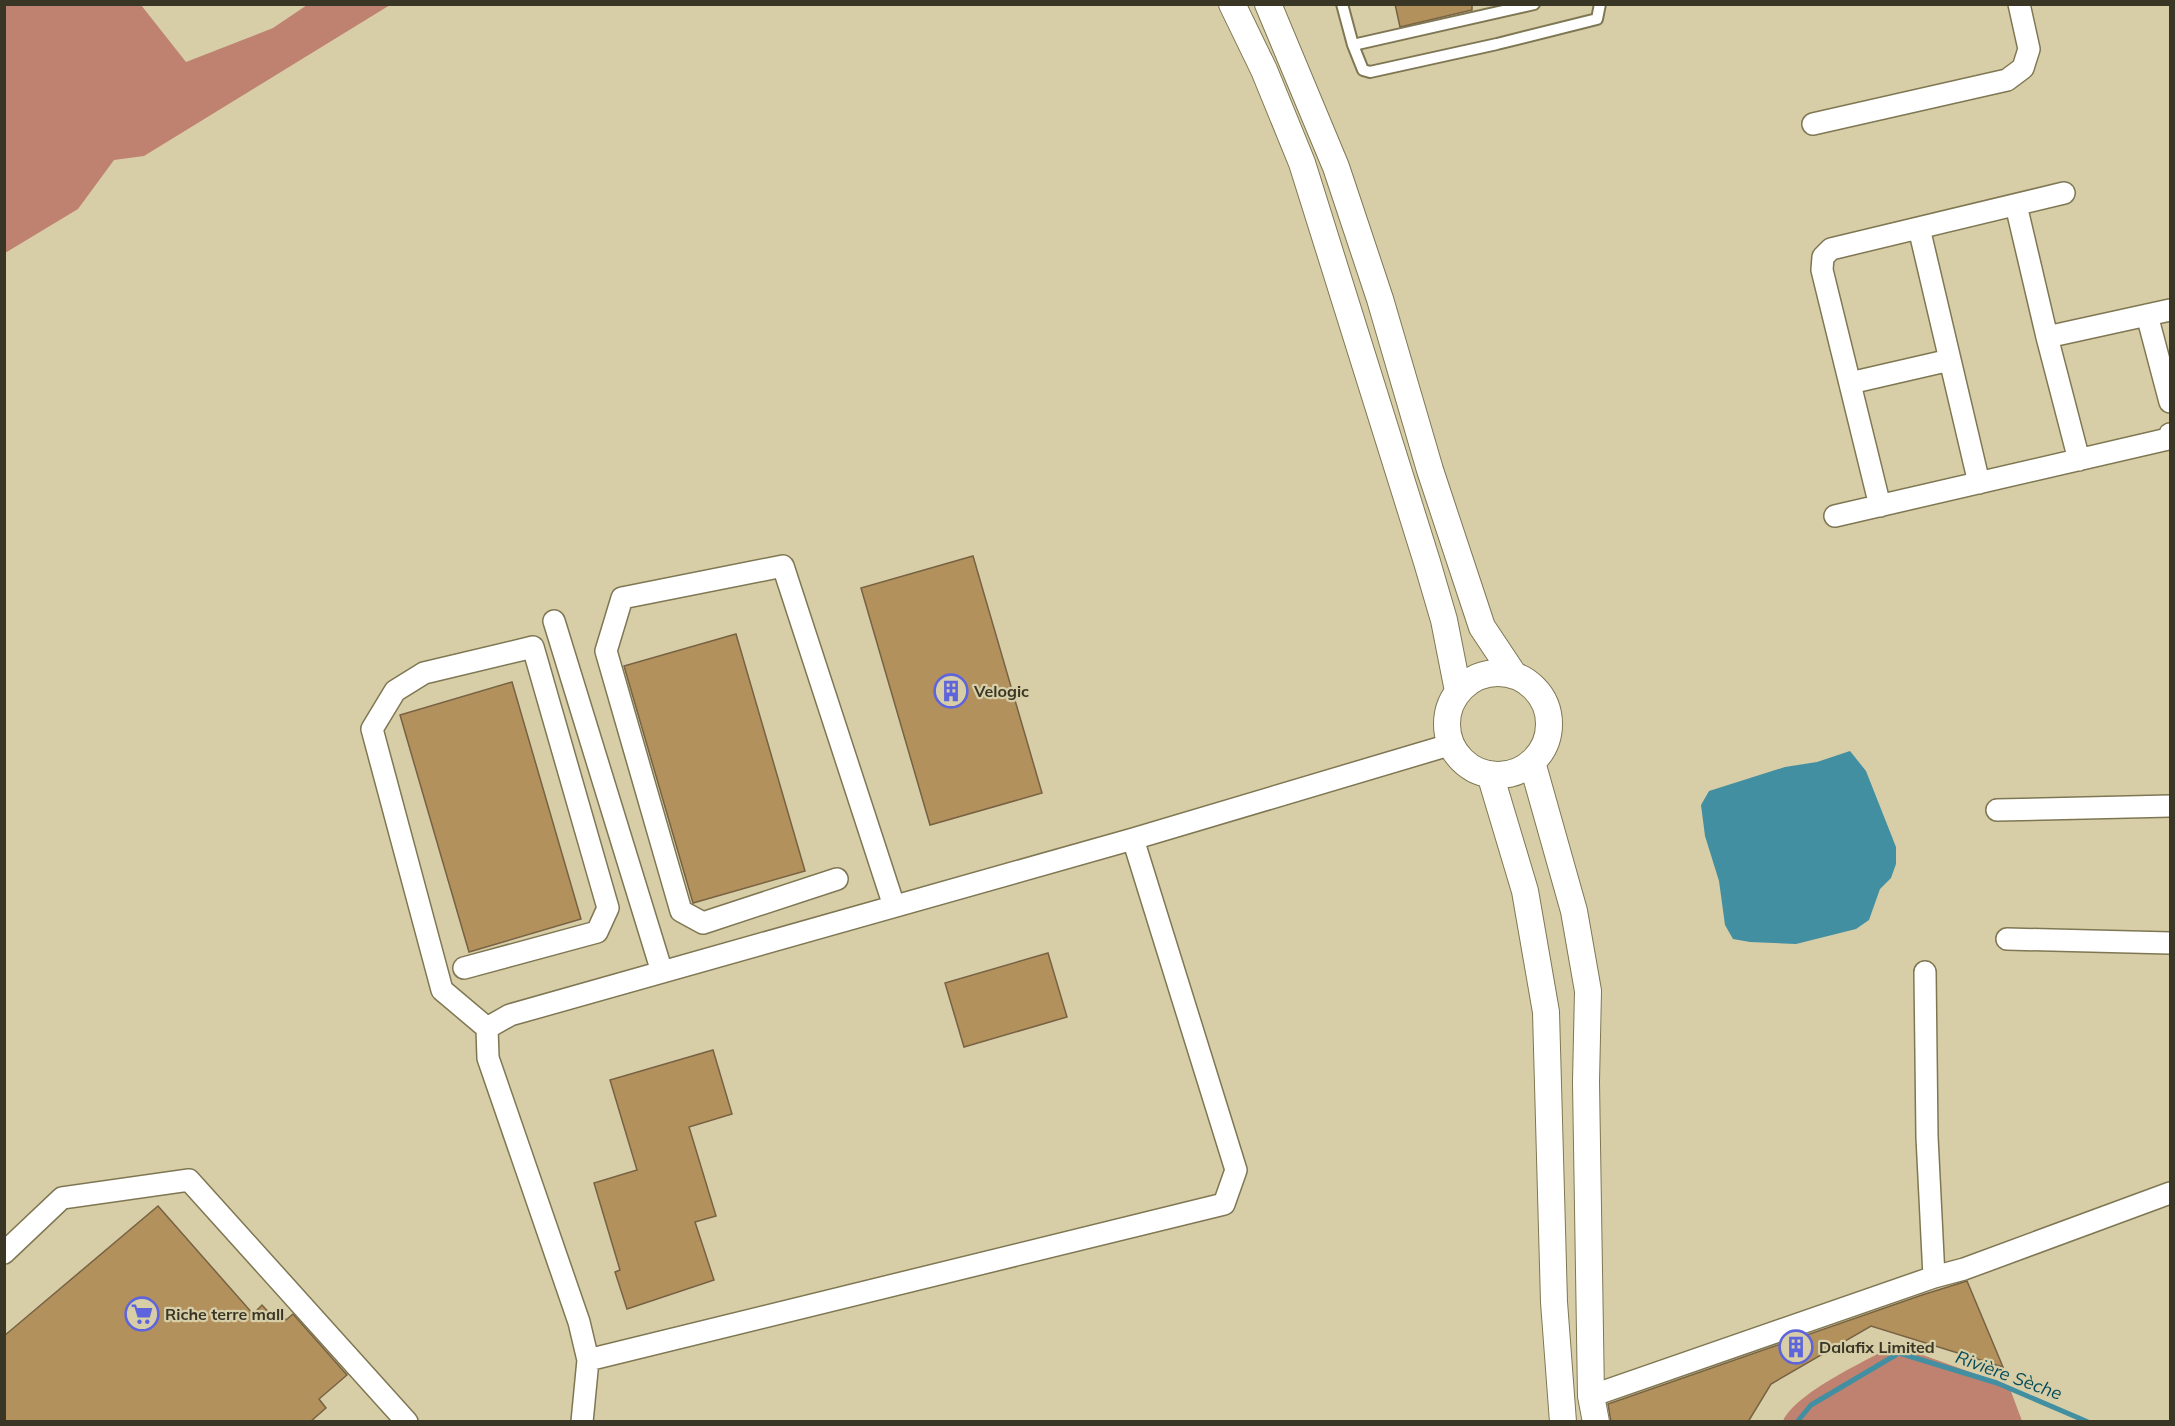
<svg xmlns="http://www.w3.org/2000/svg" width="2175" height="1426" viewBox="0 0 2175 1426" font-family="Mulish,sans-serif">
<style>
.forest{fill:#bf8270}
.water{fill:#428fa2}
.lines{fill:none;stroke-linecap:round;stroke-linejoin:round}
.stream{stroke:#428fa2;stroke-width:5}
.building{fill:#b3915c;stroke:#776243;stroke-width:1.5}
.service-casing{stroke:#7f7753;stroke-width:14}
.minor-casing{stroke:#7f7753;stroke-width:24}
.tertiary-casing{stroke:#7f7753;stroke-width:28}
.service{stroke:#fff;stroke-width:10}
.minor{stroke:#fff;stroke-width:21}
.tertiary{stroke:#fff;stroke-width:26}
.labels{text-anchor:middle;dominant-baseline:central;stroke-width:4.5;stroke-linejoin:round;paint-order:stroke}
.poi-label{font-size:16px;font-weight:bold;fill:#3a3626;stroke:#d7cea7;text-anchor:start}
.water-label{font-size:18px;font-style:italic;fill:#054c5a;stroke:#d7cea7}
</style>
<rect width="100%" height="100%" fill="#d7cea7"/>
<path class="forest" d="M4,5H141L186,62L273,28L307,5H390L144,156L114,160L78,209L5,253Z
M1895,1345L2009,1386L2022,1421H1783C1797,1392 1865,1361 1895,1345Z"/>
<path class="water" d="M1850,751L1866,771L1896,847V864L1891,878L1880,889L1869,920L1856,929L1796,944L1750,942L1733,939L1725,925L1719,881L1705,836L1701,805L1709,791L1785,767L1817,762Z"/>
<g class="lines">
<path class="stream" d="M1797,1422L1811,1405L1899,1353L1997,1383L2088,1422"/>
</g>
<path class="building" d="M1395,4H1472V10L1400,27Z
M973,556L1042,793L930,825L861,588Z
M736,634L805,871L693,903L624,666Z
M512,682L581,919L469,952L400,715Z
M1048,953L1067,1017L964,1047L945,983Z
M713,1050L732,1114L689,1127L716,1216L695,1222L714,1280L627,1309L615,1272L620,1270L594,1183L637,1170L610,1080Z
M158,1206L253,1314L262,1305L274,1318L280,1313L286,1320L293,1314L347,1375L319,1399L326,1408L310,1422H4V1336Z
M1967,1281L2003,1367L1871,1326L1771,1384L1748,1422H1611L1608,1404L1922,1295Z"/>
<g class="lines">
<g class="service-casing">
<path id="service" d="M1342,4L1353,45L1363,70L1370,72L1497,44L1597,19L1600,4
M1353,45L1534,4"/>
</g>
<g class="minor-casing">
<path id="minor" d="M1813,124L2007,80L2023,68L2029,49L2019,4
M2016,205L2047,337L2079,460
M1919,228L1979,483
M2147,315L2170,402
M2047,337L2170,310
M1850,383L1950,360
M1880,506L1822,270L1823,257L1831,249L2064,193
M1835,516L2168,439L2170,434
M554,621L662,972
M1997,810L2170,806
M837,879L703,923L681,911L606,651L622,598L783,566L894,906
M2007,939L2170,943
M464,968L597,932L608,908L533,647L424,673L395,691L372,729L442,990L487,1028L488,1058L579,1322L588,1360L582,1422
M1925,972L1927,1137L1934,1277
M487,1028L510,1015L1133,839L1449,745
M4,1253L62,1198L189,1180L407,1422
M588,1360L1224,1204L1236,1170L1133,839
M1591,1396L1934,1277L1964,1269L2170,1193"/>
</g>
<g class="tertiary-casing">
<path id="tertiary" d="M1232,4L1264,70L1302,163L1427,562L1444,620L1458,691
M1268,4L1336,167L1380,299L1430,470L1482,627L1514,675
M1447 724a51 51 0 1 1 102 0a51 51 0 1 1-102 0Z
M1532,762L1574,911L1588,991L1586,1082L1591,1396L1596,1422
M1490,774L1525,891L1546,1012L1554,1302L1563,1422"/>
</g>
<use href="#service" class="service"/>
<use href="#minor" class="minor"/>
<use href="#tertiary" class="tertiary"/>
</g>
<defs>
<g id="building-ring" transform="scale(1.725)"><circle r="9.5" fill="#d7cea7" stroke="#5e64dc" stroke-width="1.5"/><path d="M-4-6H4V6H1V3H-1V6H-4ZM-2.5-4.3h1.7v1.8h-1.7ZM.8-4.3h1.7v1.8H.8ZM-2.5-1h1.7V.8h-1.7ZM.8-1h1.7V.8H.8Z" fill="#5e64dc"/></g>
<g id="supermarket-ring" transform="scale(1.725)"><circle r="9.5" fill="#d7cea7" stroke="#5e64dc" stroke-width="1.5"/><path d="M-6-5.5h2.5l.6 2H6L4.5 2H-2.5L-4.4-4H-6ZM-1.5 3.2a1.3 1.3 0 1 0 .1 0ZM3 3.2a1.3 1.3 0 1 0 .1 0Z" fill="#5e64dc"/></g>
</defs>
<g fill-rule="evenodd">
<use href="#building-ring" x="951" y="691"/>
<use href="#supermarket-ring" x="142" y="1314"/>
<use href="#building-ring" x="1796" y="1347"/>
</g>
<g class="labels">
<g class="poi-label">
<text x="974" y="691">Velogic</text>
<text x="165" y="1314">Riche terre mall</text>
<text x="1819" y="1347">Dalafix Limited</text>
</g>
<g class="water-label">
<text transform="translate(2009 1375) rotate(20)">Rivière Sèche</text>
</g>
</g>
<rect width="2175" height="1426" fill="none" stroke="#3a3626" stroke-width="12"/>
</svg>
